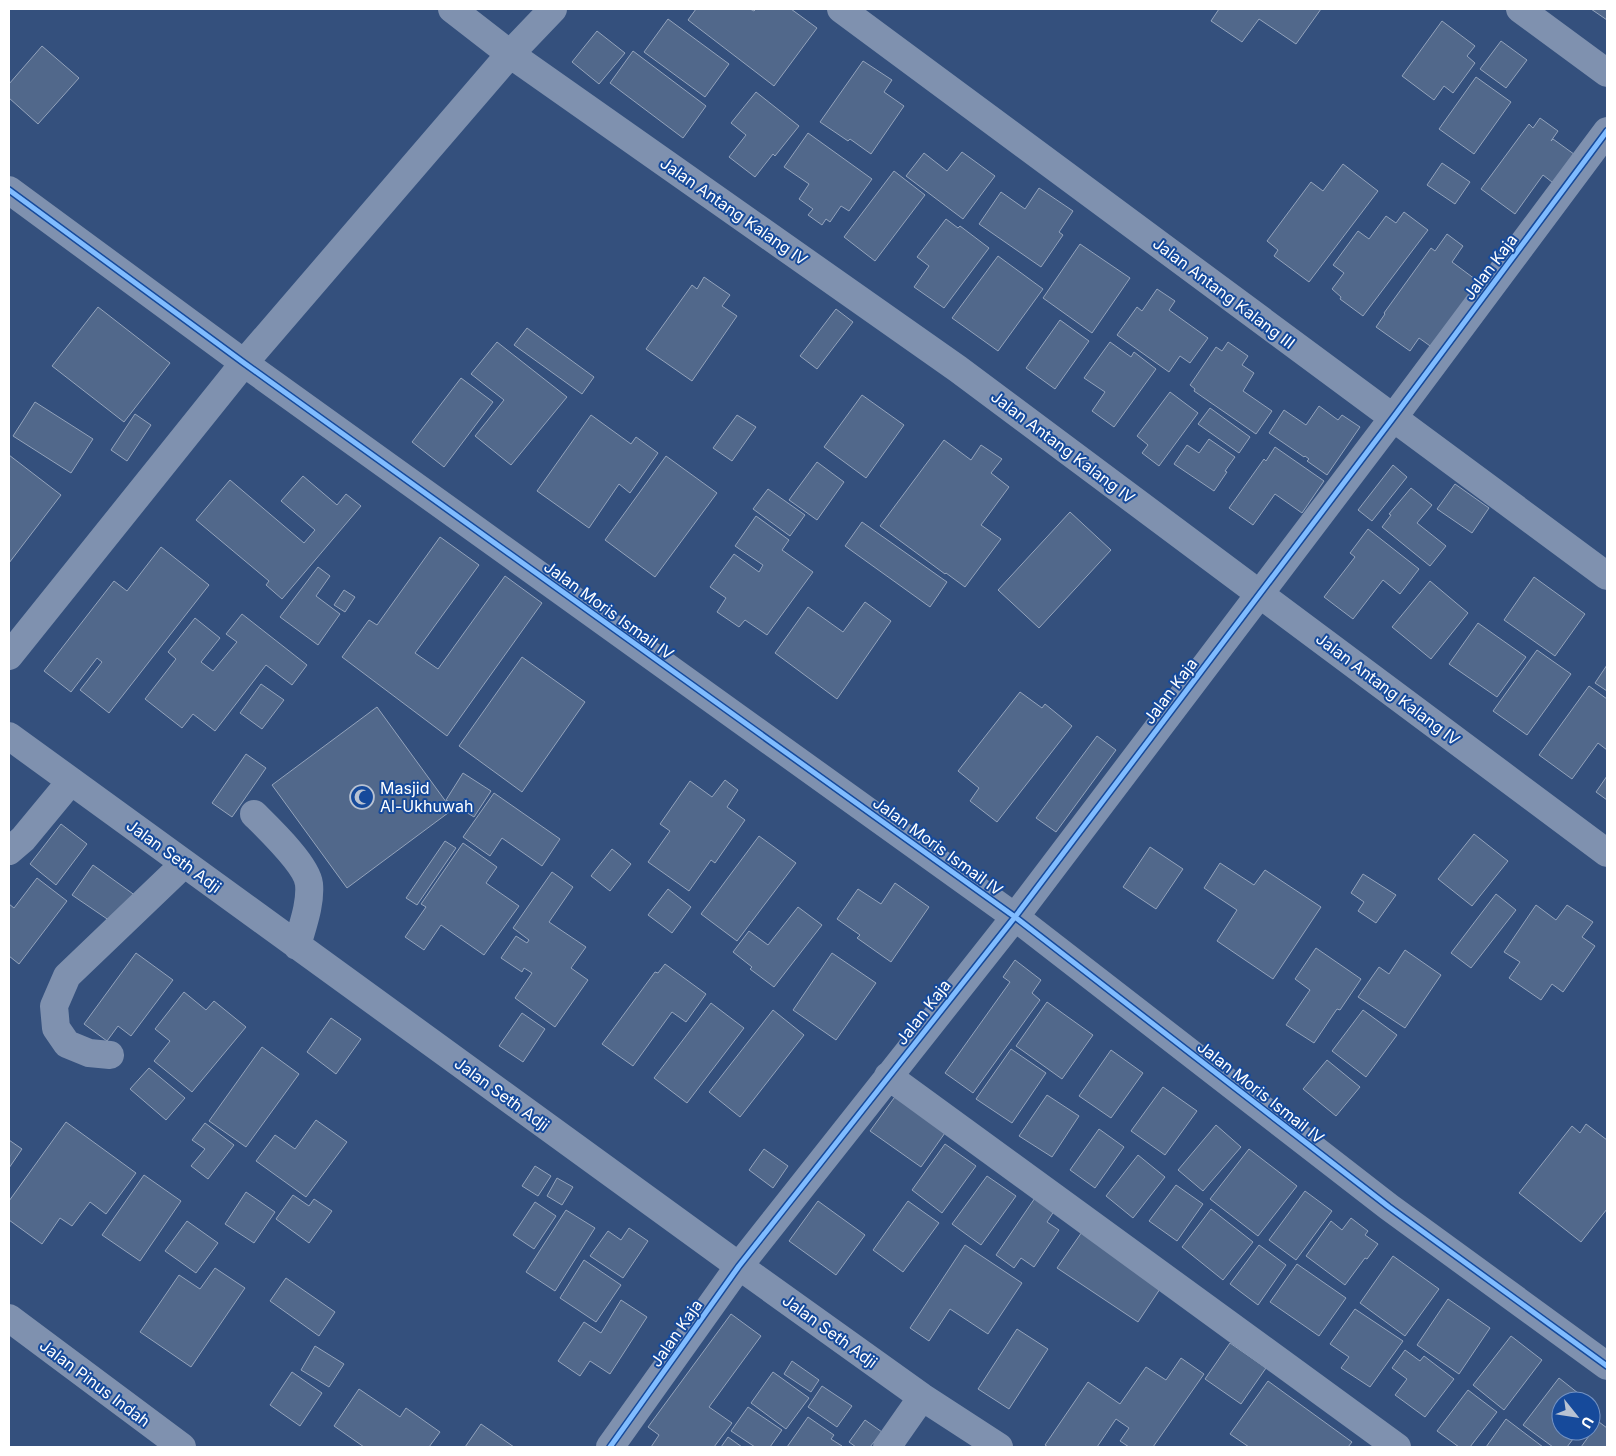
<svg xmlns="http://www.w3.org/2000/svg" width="1616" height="1456" viewBox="0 0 1616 1456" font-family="Inter,sans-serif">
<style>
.building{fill:#51688b;stroke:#93a3bc}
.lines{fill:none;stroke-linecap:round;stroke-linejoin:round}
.minor{stroke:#7f91af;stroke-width:28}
.cycleway-casing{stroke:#164a9b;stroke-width:8}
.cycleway{stroke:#80bcff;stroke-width:5}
.labels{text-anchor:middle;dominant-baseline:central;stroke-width:4;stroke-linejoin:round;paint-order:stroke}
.street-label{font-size:16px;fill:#fff;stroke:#164a9b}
.poi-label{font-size:16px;fill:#fff;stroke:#164a9b;text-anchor:start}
</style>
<rect width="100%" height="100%" fill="#34507d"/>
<path class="building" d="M696,9H750L754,11L756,9H791L817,28L774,86L688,20Z
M1219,9H1321L1296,44L1259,19L1242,42L1211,21Z
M1591,9H1607V20Z
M668,19L729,64L705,97L644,52Z
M1442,21L1475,46L1467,56L1475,63L1453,93L1444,86L1434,100L1402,76Z
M597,31L625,53L599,84L572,62Z
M1501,41L1527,60L1506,88L1480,69Z
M42,46L79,78L38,124L9,98V84Z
M633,51L706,106L683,138L610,83Z
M863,61L892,80L884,92L904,106L871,154L850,139L848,141L820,122Z
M1476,77L1511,102L1474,154L1439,129Z
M756,92L799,126L775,156L773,154L755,177L729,157L746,135L731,123Z
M1540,118L1558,131L1551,141L1553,139L1578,157L1557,186L1543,175L1515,214L1481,189L1529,124L1533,128Z
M808,133L872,179L849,211L841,206L830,222L826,219L822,225L808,215L813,209L799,199L809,184L784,167Z
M962,152L995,176L963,219L906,176L924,153L947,171Z
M1442,163L1470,182L1455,204L1427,185Z
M1343,164L1378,191L1309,282L1274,256L1278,250L1267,241L1311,182L1323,191Z
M894,171L925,195L875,261L844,237Z
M1039,188L1073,211L1059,232L1063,235L1041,267L979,224L1001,192L1025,209Z
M1404,212L1428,230L1363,316L1340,299L1341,297L1332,289L1344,273L1333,265L1358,231L1369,239L1386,216L1396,223Z
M946,219L958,228L960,226L989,248L944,308L914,287L929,266L917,257Z
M1447,234L1463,246L1452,262L1487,288L1440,353L1419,338L1410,351L1376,327L1385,314L1384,313L1431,248L1435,251Z
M1080,244L1130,278L1092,333L1043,298Z
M998,256L1043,289L998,351L952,318Z
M704,277L730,295L722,306L737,316L692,381L646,349L692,285L697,289Z
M1157,289L1175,301L1169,310L1208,338L1190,363L1180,356L1169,372L1117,335L1137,307L1142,311Z
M98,307L170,363L124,422L52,366Z
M836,309L853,322L817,369L800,356Z
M1060,320L1089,341L1055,389L1026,368Z
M527,328L594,377L582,394L514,345Z
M497,342L567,397L511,465L475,436L504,400L471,374Z
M1110,342L1131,357L1134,352L1156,369L1114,427L1092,411L1105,392L1084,378Z
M1228,342L1248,356L1242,365L1254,373L1243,391L1272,411L1256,434L1194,391L1195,389L1190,385L1216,347L1222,351Z
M461,378L493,402L444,467L412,442Z
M1170,392L1198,413L1159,466L1142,453L1148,445L1137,436Z
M862,395L904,425L866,478L824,447Z
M35,402L93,439L71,473L13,436Z
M1319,406L1338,420L1342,415L1360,427L1327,475L1307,461L1309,459L1305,456L1304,457L1269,433L1284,410L1306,425Z
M1210,408L1250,437L1239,453L1198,424Z
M135,414L151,425L127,461L111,450Z
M591,415L631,444L636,437L658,453L630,493L619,484L589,528L537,491Z
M737,415L756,427L732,461L713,448Z
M1209,439L1235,457L1225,471L1227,472L1214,491L1174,464L1187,445L1199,453Z
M944,440L971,460L981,445L1002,459L991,473L1009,487L981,525L1001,539L965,587L946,573L945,574L880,526Z
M1275,447L1324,481L1302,513L1275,494L1253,525L1229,508L1264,459L1266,461Z
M9,455L61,495L9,563Z
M666,456L717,493L655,577L605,540Z
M817,462L844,482L817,520L789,500Z
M1393,465L1407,477L1372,521L1358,510Z
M303,476L337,505L346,494L361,506L282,599L266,585L269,581L196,520L230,480L304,543L315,530L281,501Z
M1455,484L1489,508L1472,533L1437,509Z
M1411,488L1432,505L1417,523L1446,546L1430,566L1382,527L1391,515L1389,514Z
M768,489L805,515L790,536L753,509Z
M1070,512L1111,550L1039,628L998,590Z
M756,516L789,540L782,550L813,572L767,635L745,620L739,627L717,612L726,598L710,587L734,554L759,572L763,565L735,546Z
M862,522L947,582L930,607L845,546Z
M1368,529L1419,569L1400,594L1383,580L1353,619L1324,597L1355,557L1350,553Z
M440,537L479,565L415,653L438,669L505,576L542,603L447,736L342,657L369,620L377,625Z
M161,547L209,585L109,713L80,690L102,662L97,658L71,692L44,671L114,581L127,591Z
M318,567L330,576L316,596L340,614L318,645L280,617Z
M1534,577L1585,614L1555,656L1504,620Z
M1430,581L1468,613L1431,659L1392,627Z
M344,590L355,597L345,612L334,605Z
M865,602L891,621L837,699L775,653L808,607L843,632Z
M242,614L307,665L292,685L266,665L215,731L193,714L182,728L145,699L176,659L168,652L195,618L220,638L201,662L213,671L237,642L226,634Z
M1478,623L1526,657L1497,697L1449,664Z
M1537,650L1571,674L1527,735L1493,711Z
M522,657L585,702L522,792L459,746Z
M1607,665V691L1595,683Z
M261,684L284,700L262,729L240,713Z
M1589,686L1607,699V750L1598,743L1572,779L1539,755Z
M1020,692L1042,708L1045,704L1072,726L997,822L970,801L979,788L958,771Z
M377,707L452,810L347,888L272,785Z
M1097,736L1116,750L1056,832L1036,818Z
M246,754L266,768L232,817L212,803Z
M463,773L491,791L474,817L446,800Z
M1607,776V800L1596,792Z
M725,780L738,790L727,807L745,820L715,863L711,860L689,891L648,862L670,831L660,824L690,781L712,797Z
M494,793L560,839L542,866L502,838L490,856L463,837Z
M61,824L87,844L56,885L30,864Z
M1474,834L1508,861L1472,906L1438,879Z
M759,836L796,863L737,941L701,914Z
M445,841L456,848L417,905L406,898Z
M463,843L497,867L486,883L519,906L484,955L441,925L424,950L405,937L426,907L421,904Z
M1150,847L1183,869L1156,909L1123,887Z
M612,849L631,864L610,891L591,876Z
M1220,863L1254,885L1265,870L1321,907L1273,979L1217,941L1237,910L1204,888Z
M93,865L136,896L116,925L72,895Z
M552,872L573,887L549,922L586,947L571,968L588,980L555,1027L515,998L532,973L524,968L522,972L501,958L516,936L527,943L529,940L513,928Z
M1363,874L1396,895L1376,923L1358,911L1364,902L1351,893Z
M37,878L67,901L19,964L9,956V904L14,908Z
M895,883L929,907L891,962L857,938L860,935L837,919L858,889L881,904Z
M668,889L691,907L672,933L648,915Z
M1496,894L1516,910L1471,968L1451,953Z
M1536,905L1556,920L1567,905L1593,922L1582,937L1595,946L1563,992L1552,984L1541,1000L1509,978L1520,962L1504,952Z
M798,907L822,925L774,987L750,969L752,967L733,952L749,931L768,945Z
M1316,948L1361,979L1340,1010L1337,1009L1314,1043L1286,1025L1310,990L1295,979Z
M1405,950L1441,975L1405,1028L1358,997L1379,967L1389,974Z
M136,953L173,980L131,1036L118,1026L107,1041L84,1024Z
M832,953L876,983L836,1040L793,1010Z
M1015,960L1041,980L1032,993L1040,1000L973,1093L945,1073L1010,982L1003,977Z
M665,964L706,994L686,1022L672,1012L633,1066L602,1044L655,972L658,973Z
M184,992L206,1010L214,1001L246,1027L192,1092L154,1061L170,1041L155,1029Z
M1047,1002L1093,1035L1062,1079L1016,1046Z
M711,1003L744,1028L687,1103L654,1078Z
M773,1010L804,1035L740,1117L709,1092Z
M1363,1010L1397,1035L1366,1077L1332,1051Z
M522,1013L545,1029L523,1062L499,1046Z
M331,1018L361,1039L336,1074L307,1052Z
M262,1047L299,1074L246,1147L209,1121Z
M1011,1049L1046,1073L1012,1123L976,1099Z
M1111,1050L1143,1073L1111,1118L1079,1096Z
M1327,1060L1360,1087L1336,1116L1303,1089Z
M149,1068L185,1098L166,1120L130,1089Z
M1163,1087L1197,1111L1165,1155L1131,1131Z
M897,1094L947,1130L921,1167L870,1131Z
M1047,1095L1079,1116L1052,1157L1019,1136Z
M316,1120L347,1142L306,1197L256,1161L275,1135L295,1149Z
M66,1122L136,1173L106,1214L90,1202L72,1226L60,1218L42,1244L9,1220V1201Z
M205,1123L234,1145L208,1179L191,1166L205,1149L192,1140Z
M1586,1124L1607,1140V1209L1581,1242L1519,1193L1572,1126L1580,1133Z
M1216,1125L1241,1147L1203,1191L1178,1170Z
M1099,1129L1124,1147L1095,1188L1070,1170Z
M9,1140L22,1149L9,1168Z
M945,1144L976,1166L942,1213L912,1190Z
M764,1149L788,1166L773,1188L749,1170Z
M1249,1149L1297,1186L1258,1236L1210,1199Z
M1138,1155L1165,1177L1133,1218L1106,1196Z
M535,1166L551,1176L538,1196L522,1186Z
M144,1175L181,1201L140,1261L102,1235Z
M987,1176L1016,1196L981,1245L952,1224Z
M557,1178L573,1187L562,1205L547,1196Z
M1176,1185L1203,1204L1177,1241L1149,1221Z
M1305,1191L1332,1211L1296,1260L1269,1240Z
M246,1192L275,1212L254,1243L225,1224Z
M293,1195L309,1206L314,1199L332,1211L309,1243L276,1219Z
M1037,1195L1056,1208L1047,1222L1059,1230L1034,1267L1021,1258L1014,1268L996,1255Z
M818,1201L865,1235L836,1275L789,1241Z
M908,1201L939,1223L903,1272L873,1250Z
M535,1202L556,1216L534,1249L513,1235Z
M1211,1209L1253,1242L1223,1280L1182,1247Z
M566,1210L595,1228L555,1291L526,1272Z
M1351,1218L1368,1231L1365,1235L1378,1244L1367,1259L1365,1258L1345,1285L1306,1256L1331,1221L1342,1230Z
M187,1221L218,1243L196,1273L165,1251Z
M629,1228L648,1241L623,1278L590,1256L608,1231L621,1240Z
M1084,1229L1164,1283L1138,1322L1057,1268Z
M965,1245L1022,1283L988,1334L950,1309L929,1341L910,1328Z
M1259,1245L1286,1265L1258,1305L1230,1284Z
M1393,1256L1439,1289L1405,1336L1360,1303Z
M584,1260L621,1285L596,1322L560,1298Z
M1297,1264L1346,1298L1319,1336L1270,1302Z
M215,1268L245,1288L191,1367L140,1332L179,1275L200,1289Z
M286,1278L335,1312L319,1336L270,1301Z
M1448,1299L1490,1328L1459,1374L1417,1345Z
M621,1300L647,1317L610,1374L590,1361L580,1376L558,1361L584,1322L601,1333Z
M1355,1309L1403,1341L1370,1387L1341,1368L1349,1357L1330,1344Z
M731,1314L761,1336L709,1407L732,1423L714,1447H651L659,1435L648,1427Z
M1017,1329L1048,1349L1009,1409L978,1389Z
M1511,1336L1542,1360L1504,1410L1473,1385Z
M1230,1343L1266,1368L1241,1404L1205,1379Z
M315,1346L344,1364L329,1387L301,1370Z
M1405,1350L1420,1361L1424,1356L1454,1379L1425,1417L1395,1395L1407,1379L1392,1368Z
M1181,1358L1204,1374L1153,1447H1129L1120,1441L1129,1428L1116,1419L1097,1447H1048L1045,1445L1088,1382L1120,1404L1146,1367L1166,1380Z
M792,1361L819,1380L811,1392L784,1374Z
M292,1372L322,1393L300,1426L270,1405Z
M773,1372L809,1398L786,1429L751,1403Z
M1559,1378L1588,1401H1561V1431H1579L1567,1447H1553L1523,1425Z
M1268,1381L1352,1442L1348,1447H1249L1230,1434Z
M822,1386L852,1406L837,1427L808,1407Z
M359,1389L400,1417L406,1408L440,1432L429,1447H364L334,1426Z
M1468,1390L1497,1412L1470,1447H1459L1437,1431Z
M748,1407L782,1430L770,1447H755L731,1431Z
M808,1417L834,1435L831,1439L842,1446L841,1447H787Z
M1506,1419L1543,1447H1486Z
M865,1420L882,1432L870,1447H856L849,1442Z
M1599,1422L1607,1428V1447H1581Z
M481,1424L514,1447H465Z
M728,1437L742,1447H721Z"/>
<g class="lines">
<path class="minor" d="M452,9L510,54L958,369L1607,853
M841,9L1607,576
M1520,9L1607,73
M9,190L244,363L1015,917L1389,1207L1607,1366
M9,656L244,363L510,54L553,9
M9,736L739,1266L922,1397L999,1447
M254,814C268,828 307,865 309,884C311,904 302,927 297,946
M9,851L23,839L71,781
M110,1055L89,1053L67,1044L56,1028L54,1006L67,976L184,864
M888,1076L1397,1447
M9,1318L182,1447
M610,1447L739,1266L1015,917L1393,418L1607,131
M887,1447L922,1397"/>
<g class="cycleway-casing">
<path id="cycleway" d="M9,190L244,363L1015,917L1389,1207L1607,1366
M610,1447L739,1266L1015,917L1393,418L1607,131"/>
</g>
<use href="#cycleway" class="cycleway"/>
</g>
<defs>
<g id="mosque-ring" transform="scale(1.25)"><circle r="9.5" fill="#164a9b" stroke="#b8c2d2" stroke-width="1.5"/><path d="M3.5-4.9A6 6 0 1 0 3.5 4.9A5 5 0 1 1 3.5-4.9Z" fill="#b8c2d2"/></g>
</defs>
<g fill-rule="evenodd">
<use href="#mosque-ring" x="362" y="797"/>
</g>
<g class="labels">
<g class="street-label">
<text transform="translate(734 211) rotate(35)">Jalan Antang Kalang IV</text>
<text transform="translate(1490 267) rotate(-53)">Jalan Kaja</text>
<text transform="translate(1224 293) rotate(37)">Jalan Antang Kalang III</text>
<text transform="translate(1063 447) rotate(37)">Jalan Antang Kalang IV</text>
<text transform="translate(609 610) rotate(36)">Jalan Moris Ismail IV</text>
<text transform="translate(1388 689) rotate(37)">Jalan Antang Kalang IV</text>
<text transform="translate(1170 691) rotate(-53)">Jalan Kaja</text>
<text transform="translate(938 846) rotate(36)">Jalan Moris Ismail IV</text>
<text transform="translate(174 856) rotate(36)">Jalan Seth Adji</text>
<text transform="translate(923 1012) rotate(-52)">Jalan Kaja</text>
<text transform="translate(1261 1092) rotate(38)">Jalan Moris Ismail IV</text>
<text transform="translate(502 1094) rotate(36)">Jalan Seth Adji</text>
<text transform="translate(830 1331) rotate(36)">Jalan Seth Adji</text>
<text transform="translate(676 1333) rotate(-55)">Jalan Kaja</text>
<text transform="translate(95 1383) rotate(37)">Jalan Pinus Indah</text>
</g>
<g class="poi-label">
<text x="380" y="788">Masjid<tspan x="380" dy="18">Al-Ukhuwah</tspan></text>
</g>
</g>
<rect width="1616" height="1456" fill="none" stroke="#ffffff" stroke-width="20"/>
<g transform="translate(1576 1416) rotate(120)"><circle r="24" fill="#164a9b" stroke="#7392c3"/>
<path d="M0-4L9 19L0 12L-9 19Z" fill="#b8c2d2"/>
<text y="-8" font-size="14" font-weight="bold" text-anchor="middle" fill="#ffffff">U</text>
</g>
</svg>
